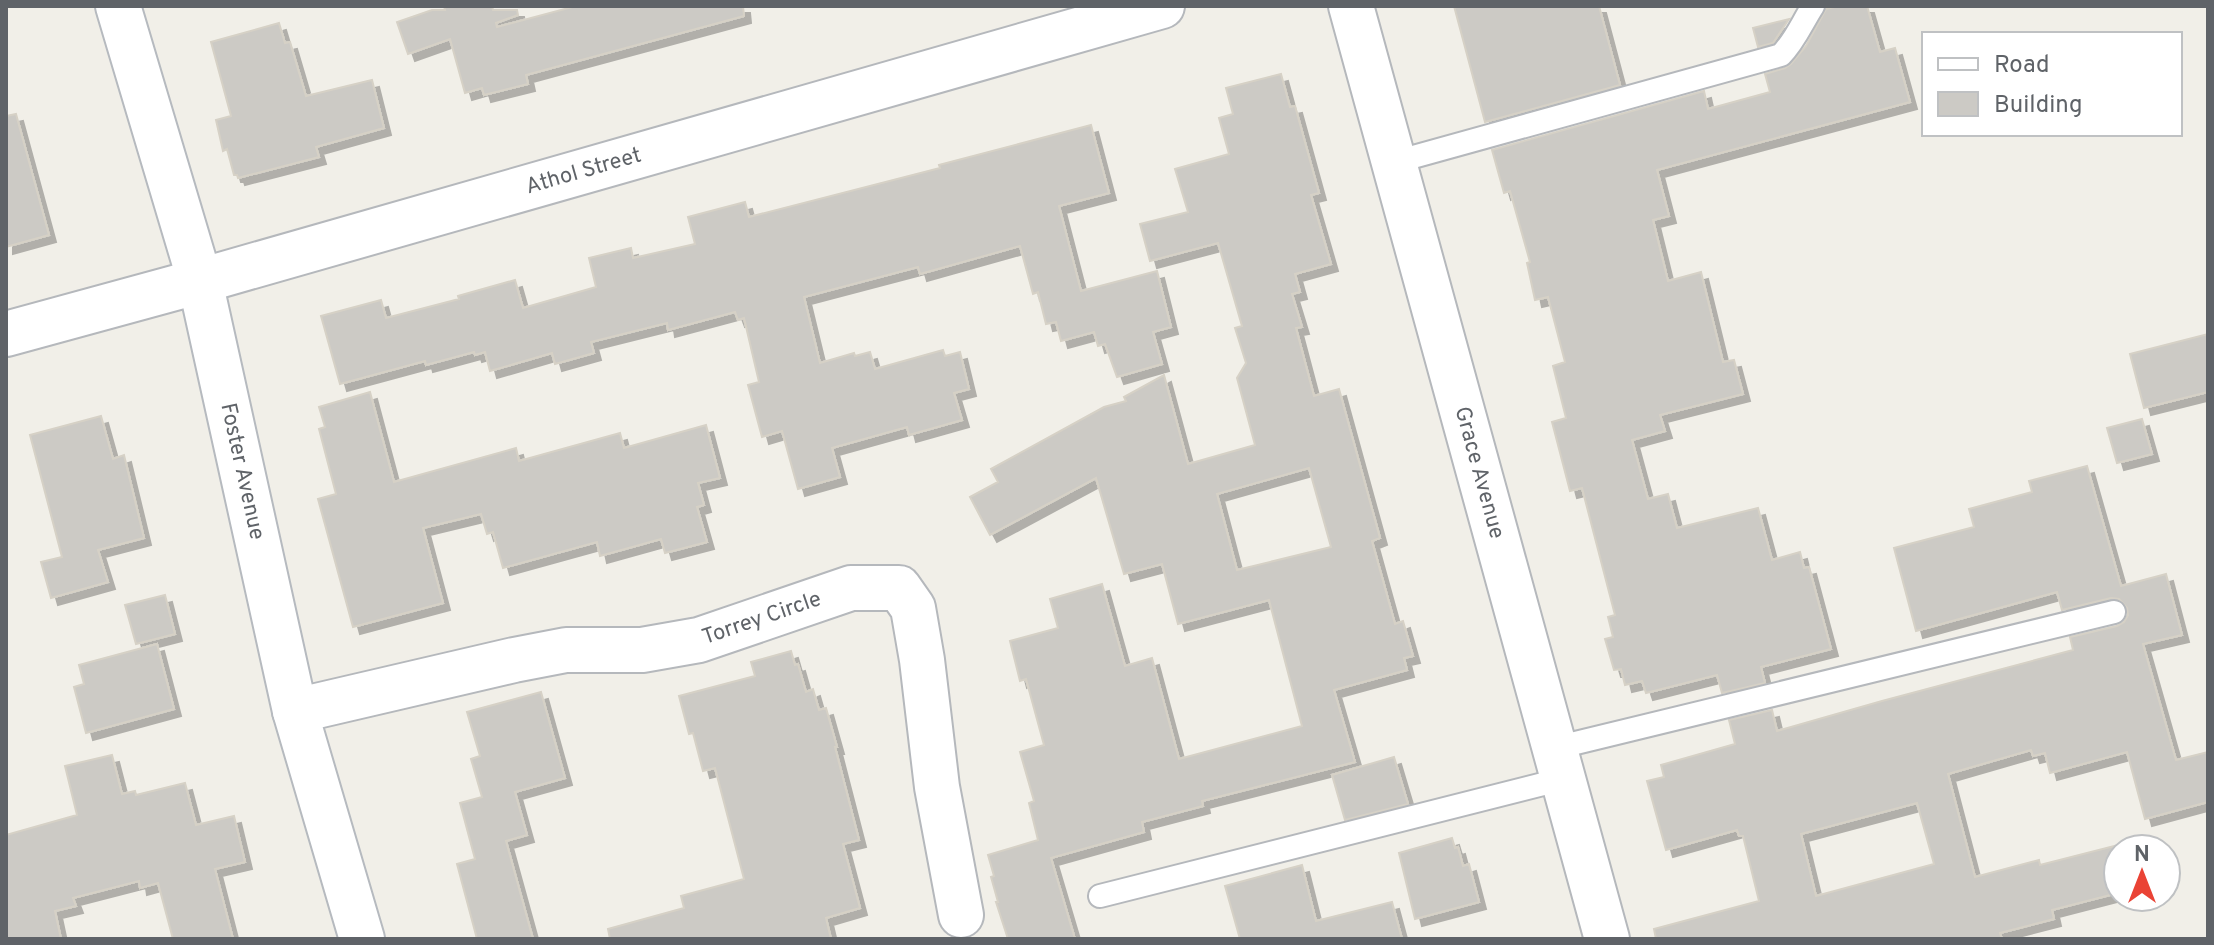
<svg xmlns="http://www.w3.org/2000/svg" width="2214" height="945" viewBox="0 0 2214 945" font-family="Overpass,sans-serif">
<style>
.building{fill:#cccac5;stroke:#d6d1c6;stroke-width:2;fill-rule:evenodd;filter:url(#shadow)}
.lines{fill:none;stroke-linecap:round;stroke-linejoin:round}
.lane-casing{stroke:#b5b8bc;stroke-width:26}
.street-casing{stroke:#b5b8bc;stroke-width:48}
.secondary-casing{stroke:#b6babf;stroke-width:48}
.lane{stroke:#fff;stroke-width:22}
.street{stroke:#fff;stroke-width:44}
.secondary{stroke:#fff;stroke-width:44}
.labels{text-anchor:middle;dominant-baseline:central;stroke-width:6;stroke-linejoin:round;paint-order:stroke}
.street-label{font-size:22px;fill:#5f6368;stroke:#fff}
</style>
<defs>
<filter id="shadow"><feDropShadow dx="7" dy="7" stdDeviation="0" flood-color="#0004"/></filter>
</defs>
<rect width="100%" height="100%" fill="#f1efe8"/>
<path class="building" d="M444,6H492L493,10H517L518,15L496,23L497,27L576,6H743L744,16L526,75L528,84L484,95L482,88L465,93L450,39L408,54L397,22L432,10H445Z
M1454,6H1599L1620,85L1485,122Z
M1839,6H1867L1880,52L1895,48L1910,102L1657,170L1669,216L1653,220L1668,281L1701,272L1723,362L1734,360L1743,394L1660,415L1665,431L1632,440L1648,499L1668,494L1677,528L1758,508L1772,560L1800,552L1804,568L1809,567L1831,649L1761,667L1765,683L1722,693L1717,675L1646,693L1642,681L1625,685L1621,669L1614,670L1605,639L1613,637L1608,617L1615,615L1582,488L1570,491L1552,422L1566,418L1553,366L1565,362L1548,297L1535,300L1527,263L1530,262L1510,191L1504,193L1492,150L1704,91L1708,109L1770,92L1765,74L1785,68L1791,64L1806,46L1826,9Z
M1789,19L1773,43L1758,47L1753,28Z
M279,23L285,43L290,42L306,96L372,80L384,128L316,147L319,157L238,178L237,175H234L227,149L223,151L216,120L231,116L211,42Z
M1281,74L1290,107L1295,106L1319,193L1311,195L1331,264L1295,274L1300,292L1292,294L1302,327L1296,328L1314,396L1339,389L1380,538L1372,541L1395,624L1403,621L1413,656L1404,658L1407,670L1334,690L1355,762L1202,801L1203,806L1142,822L1144,832L1051,858L1075,939H1008L996,902H998L991,877L994,876L988,855L1038,840L1029,803L1034,801L1020,752L1044,745L1026,679L1020,681L1010,641L1058,628L1050,599L1102,584L1125,666L1152,658L1179,759L1302,726L1269,600L1178,624L1162,564L1124,574L1096,478L990,535L970,497L998,482L991,469L1104,407L1126,401L1124,397L1164,375L1188,464L1255,445L1237,378L1246,363L1235,328L1242,326L1218,243L1150,261L1140,224L1188,212L1175,169L1229,154L1219,118L1233,114L1226,88ZM1309,468L1331,547L1237,570L1217,494Z
M16,114L49,235L6,247V116Z
M1091,125L1109,193L1059,206L1081,291L1157,271L1171,327L1153,332L1162,364L1117,377L1105,344L1098,346L1094,332L1061,341L1056,322L1046,324L1038,292L1033,294L1020,246L920,274L918,267L804,297L820,363L854,353L855,356L870,352L875,369L943,350L945,356L960,352L969,389L954,393L962,420L909,435L907,427L832,448L840,477L798,489L782,431L762,437L748,385L759,382L744,318L738,320L735,312L668,330L667,323L591,342L594,353L555,364L552,353L490,371L485,352L475,355L474,352L426,365L425,361L340,384L321,316L381,300L386,318L459,299L458,296L515,280L523,308L596,287L589,258L631,248L633,258L695,244L688,217L745,202L749,217L940,168L939,165Z
M2208,334V392L2144,408L2130,354Z
M370,392L394,482L516,448L519,461L620,433L624,448L706,425L720,478L698,483L704,505L697,507L707,542L665,553L661,539L600,556L597,542L503,568L493,532L487,534L481,514L423,528L443,603L353,627L318,499L336,494L319,429L325,427L319,407Z
M101,416L113,459L124,455L144,538L98,550L108,582L51,598L41,562L62,557L30,435Z
M2142,419L2152,454L2117,463L2107,428Z
M2087,466L2121,586L2166,574L2182,635L2143,644L2176,760L2208,752V802L2145,819L2127,752L2050,773L2045,753L2033,756L2031,750L1948,774L1975,877L2039,860L2040,865L2118,845V893L2052,910L2054,919L2000,933L2002,939H1656L1654,929L1759,901L1743,836H1739L1737,830L1666,850L1647,781L1664,777L1661,765L1735,744L1729,720L1772,710L1777,731L1882,701L2073,650L2070,637L2117,626L2124,622L2128,615L2127,608L2119,599L2111,598L2062,610L2057,592L1916,631L1894,548L1974,527L1969,509L2032,492L2029,481ZM1917,803L1934,864L1816,896L1801,834Z
M165,595L175,634L136,644L125,605Z
M157,644L174,709L86,733L74,687L84,684L79,665Z
M791,651L795,665L798,664L806,692L813,689L819,710L826,708L837,747H835L859,840L843,844L860,908L826,918L831,939H610L608,929L684,908L681,896L744,879L715,768L703,771L693,733L689,734L679,696L755,676L751,662Z
M541,692L565,778L515,792L527,835L506,841L533,939H477L457,864L475,859L460,803L482,797L471,759L480,756L467,712Z
M112,755L122,794L135,791L136,795L185,783L196,825L234,816L245,862L215,869L233,939H173L158,883L140,888L139,881L73,898L76,906L55,911L61,939H6V835L77,815L65,766Z
M1394,757L1408,804L1345,820L1332,775Z
M1452,838L1455,848L1458,847L1463,866L1469,864L1479,902L1415,919L1399,853Z
M1302,865L1316,921L1392,902L1402,939H1240L1225,886Z"/>
<g class="lines">
<g class="lane-casing">
<path id="lane" d="M1395,162L1781,55C1795,41 1802,23 1813,6
M1555,748L2114,612
M1100,896L1563,779"/>
</g>
<g class="street-casing">
<g id="street">
<path id="s1" d="M1351,6L1607,939"/>
<path id="s2" d="M6,334L200,281L1162,6"/>
<path id="s3" d="M295,711L514,660L566,650H642L699,640L851,588H899L913,608L922,660L937,787L961,915"/>
</g>
</g>
<g class="secondary-casing">
<g id="secondary">
<path id="s4" d="M118,6L200,281L295,711L362,939"/>
</g>
</g>
<use href="#lane" class="lane"/>
<use href="#street" class="street"/>
<use href="#secondary" class="secondary"/>
</g>
<g class="labels">
<g class="street-label">
<text stroke="none"><textPath href="#s2" startOffset="600">Athol Street</textPath></text>
<text stroke="none"><textPath href="#s4" startOffset="482">Foster Avenue</textPath></text>
<text stroke="none"><textPath href="#s1" startOffset="484">Grace Avenue</textPath></text>
<text stroke="none"><textPath href="#s3" startOffset="478">Torrey Circle</textPath></text>
</g>
</g>
<rect width="2214" height="945" fill="none" stroke="#5f6368" stroke-width="16"/>
<rect x="1922" y="32" width="260" height="104" fill="#ffffff" stroke="#bfc1c3" stroke-width="2"/>
<rect x="1938" y="58" width="40" height="12" fill="#ffffff" stroke="#bfc1c3" stroke-width="2"/>
<text x="1994" y="72" font-size="24" fill="#5f6368">Road</text>
<rect x="1938" y="92" width="40" height="24" fill="#cccac5" stroke="#bfc1c3" stroke-width="2"/>
<text x="1994" y="112" font-size="24" fill="#5f6368">Building</text>
<g transform="translate(2142 873)"><circle r="38" fill="#ffffff" stroke="#bfc1c3" stroke-width="2"/>
<path d="M0-6L14 30L0 20L-14 30Z" fill="#ea4335"/>
<text y="-12" font-size="22" font-weight="bold" text-anchor="middle" fill="#5f6368">N</text>
</g>
</svg>
